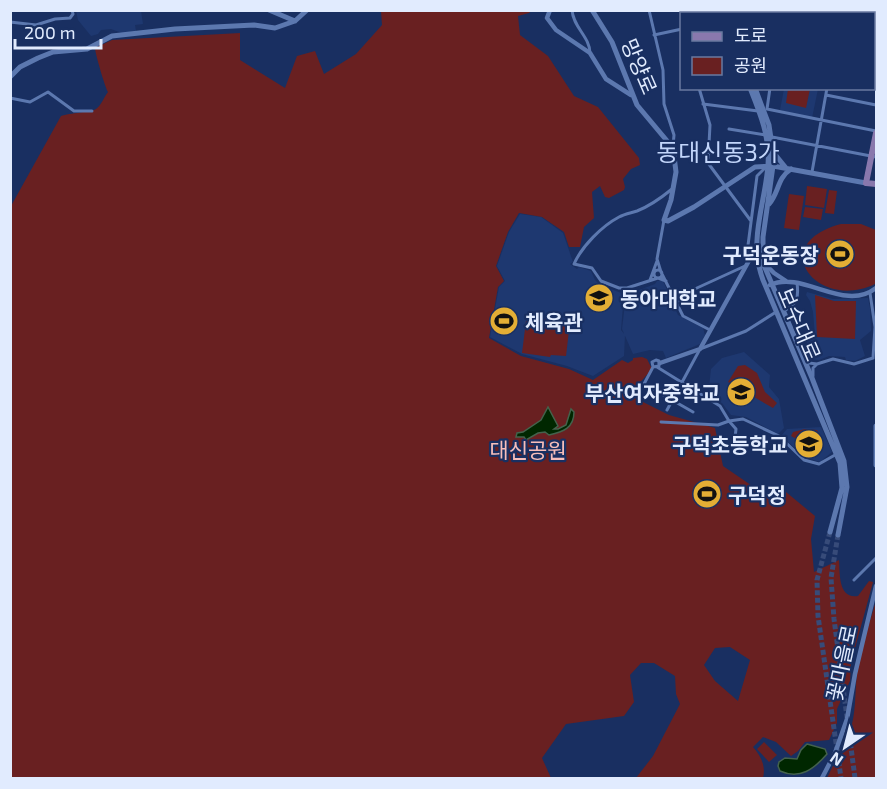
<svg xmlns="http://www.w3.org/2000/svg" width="887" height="789" viewBox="0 0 887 789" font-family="'Exo 2','Noto Sans KR',sans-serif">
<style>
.built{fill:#1e3870}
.green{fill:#692021;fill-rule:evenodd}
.water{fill:#002700;stroke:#44624c;stroke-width:1.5}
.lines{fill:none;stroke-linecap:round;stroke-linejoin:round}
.secondary-tunnel{stroke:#374b79;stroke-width:5;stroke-dasharray:5 2.5;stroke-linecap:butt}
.minor{stroke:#5c78af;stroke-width:3}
.tertiary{stroke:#5c78af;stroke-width:4.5}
.secondary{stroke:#5c78af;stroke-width:5}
.primary{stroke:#8978ad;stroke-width:6}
.labels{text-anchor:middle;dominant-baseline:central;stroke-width:4.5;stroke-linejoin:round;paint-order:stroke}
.street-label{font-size:21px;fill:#e1ebfe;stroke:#192f61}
.poi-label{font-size:21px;font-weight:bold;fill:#e1ebfe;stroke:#192f61;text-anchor:end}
.park-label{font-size:21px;fill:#f7beba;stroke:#192f61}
.quarter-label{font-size:24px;fill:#c3d6fb;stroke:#192f61}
</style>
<rect width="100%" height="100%" fill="#192f61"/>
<path class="built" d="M76,11H141L143,24L135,25L136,31L122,33L111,29L101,30L98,34L91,36L78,20Z
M784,89H818L812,118L780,110Z
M520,214L541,217L563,233L573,262L570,264L577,269L579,267L591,271L595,280L600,285L624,294L621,330L625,335L624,356L593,376L567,366L522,354L490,337L499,287L505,281L497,266L509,232Z
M657,281H663L678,315L703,328L705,335L700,344L666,358L663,351L650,350L633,354L622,329L626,295L655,284Z
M807,292L833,299L868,298L870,308L871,331L860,340L865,356L855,361L846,360L845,357L829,356L819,360L809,359L807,341L815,336L813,312L810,301L806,295Z
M744,352L770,375L769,387L779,399L784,428L778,434L746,417L731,415L722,403L708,396L711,369L722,358Z
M821,427L832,452L820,462L807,458L781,436L787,429Z"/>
<path class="green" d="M381,11H531L529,13L518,16L520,35L548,56L574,96L598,107L639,158L640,165L631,169L623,179L625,187L624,190L609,198L605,197L600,186L592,192L594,218L584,227L580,247H569L564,232L542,217L519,213L508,232L496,266L504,281L498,287L489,338L521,356L569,369L593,380L622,360L628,363L633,360V358L642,357L647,359L652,369L629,395L669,415L715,428L723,466L767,496L786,492L815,516L811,539L814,572L839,560C840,574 838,599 858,596L869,581L873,582L851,663L850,681L837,709V723L829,740L805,742L798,751L791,756L776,742L763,737L753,747C761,756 766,766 763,778H636L653,756L680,704L676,694L675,676L654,663H641L630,675L634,702L624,716L566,724L542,758L551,778H11V206L61,116C69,113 93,112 96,109C101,106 104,97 108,92C105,87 95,53 95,48L112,40L240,33V60L285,88L297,56L315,51L324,74L356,54L382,25ZM730,647L750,660L738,701L715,681L704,665L715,648Z
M788,89H810L806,108L786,103Z
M807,186L827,189L824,208L805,205Z
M829,190L837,191L834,214L825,213Z
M789,194L804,196L799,230L784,228Z
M805,207L823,209L821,220L803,217Z
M841,224H861L876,230V283L875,284C817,312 765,244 841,224Z
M815,295L834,301H856L855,339L817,337Z
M529,317L570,322L566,356L551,355L550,357L522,353L526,321H528Z
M745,365L757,373L765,392L777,403L773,408L728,382L738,366Z
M805,429L817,430L822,440L813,448L791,436L793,432Z
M876,601V778H827C835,760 847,744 852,724C856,707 855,690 857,673C861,649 869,624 876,601Z
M764,742L777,755L769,762L757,749Z"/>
<path class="water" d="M548,407L558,426L554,429H558L566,425L571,409L574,412C574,428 563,432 549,435L545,432L538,433L526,440L524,437H516L517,433L523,432L541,420Z
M807,744L825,749L827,754C814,769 800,780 780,771L778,766L779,762L785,758L797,759L801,750Z"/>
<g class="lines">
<path class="secondary-tunnel" d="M830,532L817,580L818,616L841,778
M838,535L831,578L834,619L855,778"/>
<path class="minor" d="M572,10C573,27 590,37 590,53
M649,10L663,70L664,104L674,135L673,146
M697,10L700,14
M702,14L705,10
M784,14V10
M843,14V10
M10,22L36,25L55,19L70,18L73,14L72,10
M654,35L682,29
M874,52H876
M874,79L876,80
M699,88L710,125L708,163L751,221
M826,95L876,105
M10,98L30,102L48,92L74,111H92
M703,104L758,111
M767,109L876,131
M767,109L770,88
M729,129L765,135
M772,137L876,157
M812,172L827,88
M664,220L657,259L661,272L683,316L710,330
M748,261L747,253L757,176L766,167
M654 274a4 4 0 1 1 8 0a4 4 0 1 1-8 0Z
M650,280L657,261
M666,281L658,278L627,288H619L601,281L592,268L574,264C582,246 602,226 619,217C625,214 631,213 637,211C650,206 661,198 672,189
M870,293L875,327L873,358
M676,303L686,293L745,266
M784,311C797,304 799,298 797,283
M806,360L809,363L817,364L833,359L854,364L873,358
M657,367L720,406L729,421L743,419L779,436L804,460L819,464L835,455
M813,376V368L817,364
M644,384L653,367L652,362L656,360L659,361V366L653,367
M638,395L644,384L693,412
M667,410L700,349L746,331L776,312
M661,422L718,425L729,421L736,429L735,438L745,442
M854,580L876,558"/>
<path class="tertiary" d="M550,10L547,18L556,30L590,53L606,79L631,95
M765,264L774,273L786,281
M770,285C803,270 844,313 876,288
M660,363L700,349L751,257L756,253H762
M822,778L835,753L847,719L855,674L876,586"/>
<path class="secondary" d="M269,10L295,21
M592,10L612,42L637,105L673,148L676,172L671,200L664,220L668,221L694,207L755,167L773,166L866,183
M730,14V10
M735,14V10
M10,77L20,67L38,58L53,52L87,49L112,36L175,29L254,25L275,28L295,21L307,10
M750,88C760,113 770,137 768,165C765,205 748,240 763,280L840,463L842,488L830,532
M755,88L769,125L773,152V166L763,237V263L812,378L844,461L847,487L838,535
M773,152L786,168
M769,204C779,193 777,178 791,169
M876,426V465"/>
<path class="primary" d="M876,133L866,183L876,184"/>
</g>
<defs>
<g id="stadium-disc" transform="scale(1.5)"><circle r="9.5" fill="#e3ae35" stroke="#192f61"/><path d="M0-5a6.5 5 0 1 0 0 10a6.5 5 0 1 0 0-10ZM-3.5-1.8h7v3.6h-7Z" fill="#111"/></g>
<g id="university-disc" transform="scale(1.5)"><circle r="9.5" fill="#e3ae35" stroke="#192f61"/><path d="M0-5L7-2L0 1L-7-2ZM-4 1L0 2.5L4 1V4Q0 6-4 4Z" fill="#111"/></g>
<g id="school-disc" transform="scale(1.5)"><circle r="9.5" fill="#e3ae35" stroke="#192f61"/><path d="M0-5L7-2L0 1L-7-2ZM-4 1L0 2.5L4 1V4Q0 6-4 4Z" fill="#111"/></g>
</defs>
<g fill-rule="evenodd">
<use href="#stadium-disc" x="840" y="254"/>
<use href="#university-disc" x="599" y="298"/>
<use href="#stadium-disc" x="504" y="321"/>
<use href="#school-disc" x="741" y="392"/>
<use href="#school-disc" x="809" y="444"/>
<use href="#stadium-disc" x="707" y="494"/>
</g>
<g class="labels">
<g class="street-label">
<text transform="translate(640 66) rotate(67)">망양로</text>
<text transform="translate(800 324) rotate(67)">보수대로</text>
<text transform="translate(841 663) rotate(-78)">꽃마을로</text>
</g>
<g class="poi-label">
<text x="819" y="254">구덕운동장</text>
<text x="620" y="298" text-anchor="start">동아대학교</text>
<text x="525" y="321" text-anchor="start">체육관</text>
<text x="720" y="392">부산여자중학교</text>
<text x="788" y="444">구덕초등학교</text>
<text x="728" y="494" text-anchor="start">구덕정</text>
</g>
<g class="park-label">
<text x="528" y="449">대신공원</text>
</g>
<g class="quarter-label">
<text x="718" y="151">동대신동3가</text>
</g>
</g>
<rect width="887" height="789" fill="none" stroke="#e1ebfe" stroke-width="24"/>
<rect x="680" y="12" width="195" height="78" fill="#192f61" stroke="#697aa0" stroke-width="1.5"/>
<rect x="692" y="32" width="30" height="9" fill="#8978ad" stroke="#697aa0" stroke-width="1.5"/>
<text x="734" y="42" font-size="18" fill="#e1ebfe">도로</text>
<rect x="692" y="57" width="30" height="18" fill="#692021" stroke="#697aa0" stroke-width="1.5"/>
<text x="734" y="72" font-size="18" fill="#e1ebfe">공원</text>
<g transform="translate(845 747) rotate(215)" stroke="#192f61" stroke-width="4.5" paint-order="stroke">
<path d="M0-4.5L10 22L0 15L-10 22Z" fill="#e1ebfe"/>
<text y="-9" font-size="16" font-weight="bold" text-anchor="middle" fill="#e1ebfe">N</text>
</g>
<path d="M15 39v9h86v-9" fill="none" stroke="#e1ebfe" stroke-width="3"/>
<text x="24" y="39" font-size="18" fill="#e1ebfe" stroke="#192f61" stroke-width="4.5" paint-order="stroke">200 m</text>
</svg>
